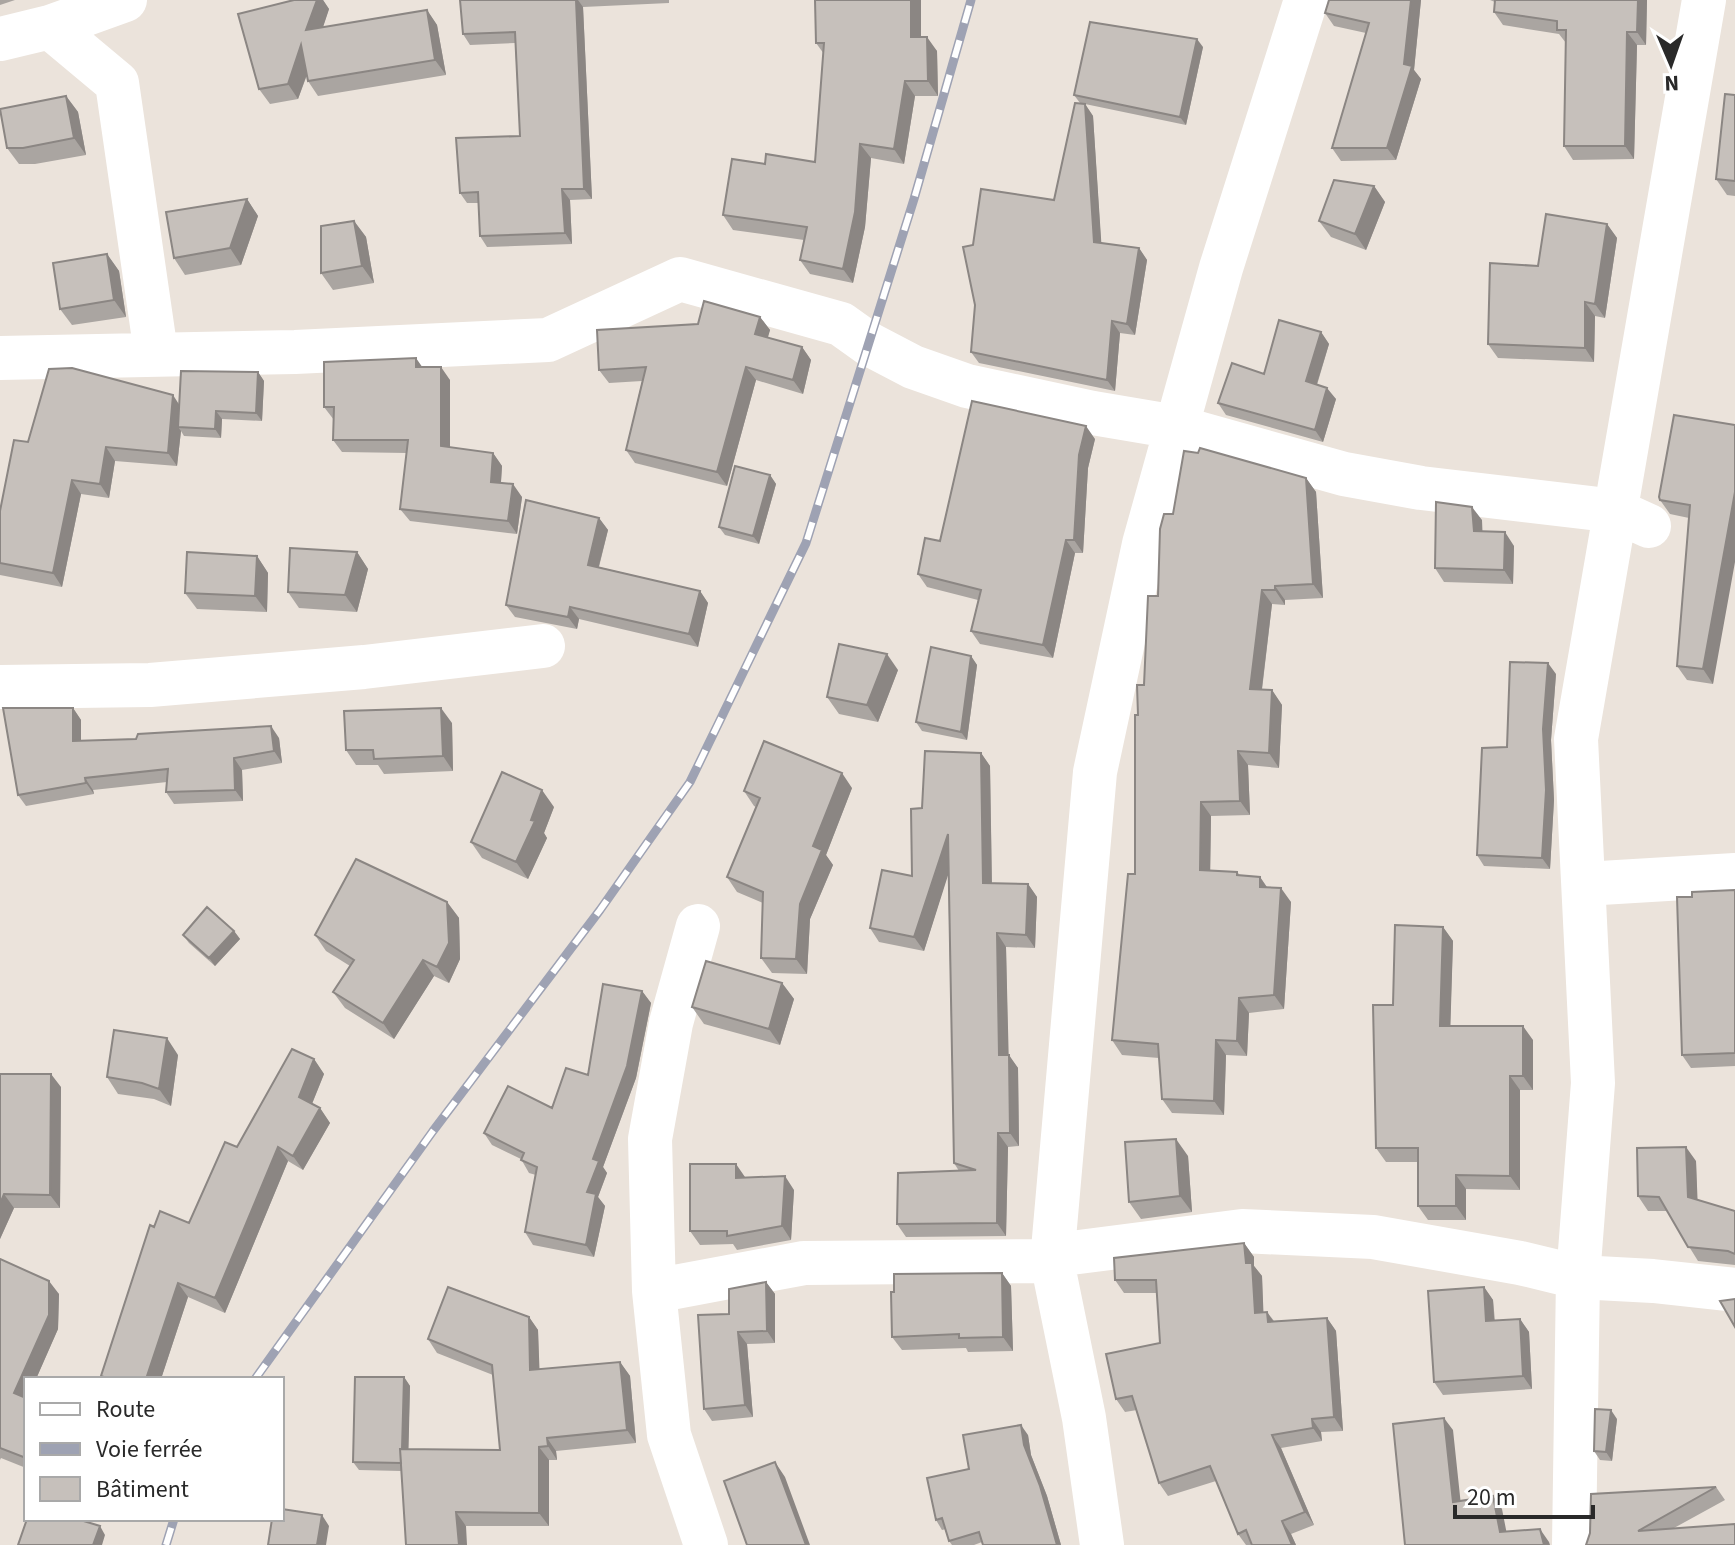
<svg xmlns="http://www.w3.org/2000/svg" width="1735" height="1545" viewBox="0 0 1735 1545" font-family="'Source Sans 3',sans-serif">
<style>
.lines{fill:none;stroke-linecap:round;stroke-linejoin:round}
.street{stroke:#fff;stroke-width:44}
.rail-casing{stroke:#9ea2b3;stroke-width:9}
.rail{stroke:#fff;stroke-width:6;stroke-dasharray:18;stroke-linecap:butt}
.wall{fill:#aaa5a1}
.shaded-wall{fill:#8b8683}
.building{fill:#c6c0bb;stroke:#8b8683;stroke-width:2}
</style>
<rect width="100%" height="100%" fill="#ebe3db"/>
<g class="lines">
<path class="street" d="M50,27L117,83L156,353
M0,39L50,27L125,0
M0,358L295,352L548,340L680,279L841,324L869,344L913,367L967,386L1093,413L1176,427L1344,474L1421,488L1616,511L1649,526
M0,687L150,685L364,667L543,646
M1584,884L1735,875
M698,926L671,1023L650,1139L654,1291L669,1435L706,1545
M654,1291L804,1263L1052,1261L1071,1253L1242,1231L1373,1237L1520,1263L1578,1277L1653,1281L1735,1290
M1102,1545L1084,1418L1052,1261L1095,772L1144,544L1221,268L1306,0
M1574,1545L1578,1277L1593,1083L1576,739L1704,0"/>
<g class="rail-casing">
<path id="rail" d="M255,1379L433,1131L600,910L690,782L806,543L914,199L971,0
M166,1545L174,1519"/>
</g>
<use href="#rail" class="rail"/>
</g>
<path class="wall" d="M0,0H15L0,5Z
M294,0H323L329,9L323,27L427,10L437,25L446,75L318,96L308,81L307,75L298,99L270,104L259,89Z
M460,0H669V3L583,7L592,199L570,200L572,244L487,247L480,236L479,203H467L460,193L520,136L515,43L470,45L463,34Z
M815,0H921V37L937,51L938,96H915L904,164L871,158L865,227L853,283L810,274L800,260L804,240L733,230L723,215L765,164L815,162L824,54L816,43Z
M1329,0H1421L1414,70L1421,79L1396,160L1341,161L1332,148L1366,33L1334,26L1325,13Z
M1490,0H1647L1646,45H1637L1634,159L1573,160L1564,146L1566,43L1559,34L1503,25L1494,12L1495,2Z
M1203,47L1186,125L1085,104L1093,116L1101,243L1139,248L1147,260L1135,335L1120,333L1115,391L979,363L971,352L975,305L973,245L1054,200L1080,103L1074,95Z
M1735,95V196L1727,195L1716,179Z
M66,96L78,112L86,155L35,164H19L7,148Z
M1374,186L1385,202L1366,250L1331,237L1319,221Z
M247,199L258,216L241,265L185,275L174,258Z
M354,221L366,237L374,283L333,290L321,273Z
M1607,224L1617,238L1605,318L1595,316L1594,362L1498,358L1488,344L1538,266Z
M107,254L119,271L126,317L72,325L60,309Z
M760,317L770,330L767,338L802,347L811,360L803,394L756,380L727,486L635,463L626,450L642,381L609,383L599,370L698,324Z
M1321,332L1329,344L1317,385L1336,399L1323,442L1226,415L1218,403L1264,374Z
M422,367L450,380V447L493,453L502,466L501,483L522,497L517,534L410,521L400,509L407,453L342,452L333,440L334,420L324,407Z
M258,372L264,381L262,421L222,419L221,438L184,436L181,431L177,466L115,461L109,498L81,494L62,587L0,575V511L28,442L179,404Z
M1735,425L1713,684L1687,680L1677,666L1689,518L1670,514L1660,500Z
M1095,439L1088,468L1083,553H1075L1053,658L980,644L971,631L978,600L927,587L918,574L940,541Z
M770,475L776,484L759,544L725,535L719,527Z
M1306,478L1316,492L1323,598L1285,600V605L1272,604L1262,690H1272L1282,705L1279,768L1248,765L1250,815L1211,816L1210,871L1237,872L1240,875L1260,877L1267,887L1291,902L1284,1009L1249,1013L1247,1056L1226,1055L1224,1115L1172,1113L1162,1099L1159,1058L1122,1055L1112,1040L1135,874L1138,715L1173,514Z
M599,518L608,530L599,567L700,591L708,603L698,647L579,619L577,629L515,617L506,605Z
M1482,520V532L1514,546L1513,584L1444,582L1435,568Z
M357,552L368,569L357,612L299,608L288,592Z
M257,556L268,573L267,612L197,609L185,593Z
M971,656L977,665L967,740L922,731L916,722Z
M898,670L878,722L839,714L827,697Z
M1556,674L1551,740L1554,800L1550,869L1484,866L1477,855Z
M73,708L81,720V741L279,738L282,763L242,770L243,801L174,804L166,792L167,782L93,790L94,794L26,806L18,795Z
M452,723L453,771L384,774L378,765H356L346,750Z
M981,753L990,766L992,883L1028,884L1037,897L1035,948L1006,947L1008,1055L1018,1068L1019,1146L1008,1147L1006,1236L906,1237L897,1224L959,1171L954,1163L948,873L924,951L879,942L870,928L912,876L922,808Z
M852,788L826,855L833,865L810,919L807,974L772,973L761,958L763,903L737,892L727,877L756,807L754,806L744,791Z
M554,807L544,833L547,838L528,879L482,858L471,842Z
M1735,890V1066L1691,1068L1682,1055L1692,897Z
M447,902L459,918L460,959L449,983L434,976L394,1039L345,1008L333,992L350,966L326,951L315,935Z
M1443,927L1453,941L1450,1026L1533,1040V1090H1520V1190L1466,1189V1220H1428L1418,1206V1162H1386L1376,1148L1393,1005Z
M234,931L240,939L215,966L189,943L183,935Z
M782,983L794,999L780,1045L704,1024L692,1007Z
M642,991L651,1003L636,1078L603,1167L607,1173L598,1197L605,1206L594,1257L533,1245L525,1232L536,1175L529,1173L521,1159L492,1145L484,1133L552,1108L588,1075Z
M178,1055L171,1106L154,1099L118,1094L107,1077Z
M314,1059L324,1074L312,1104L320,1108L330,1123L303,1170L288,1161L225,1313L188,1297L161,1379H103L101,1376L154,1227L189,1223L237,1147Z
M0,1074L61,1087L60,1208H14L0,1239Z
M1188,1156L1192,1212L1141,1219L1129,1202Z
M1696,1161L1697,1200L1735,1211V1265L1698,1261L1667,1211H1648L1638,1196Z
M745,1178L794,1190L791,1240L737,1250L733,1244L700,1245L690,1231Z
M1244,1243L1254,1257V1266L1262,1276L1263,1312H1267L1274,1321L1327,1318L1336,1331L1343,1431L1321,1432L1322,1441L1281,1448L1314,1525L1291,1534L1296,1545H1246L1238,1534L1216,1481L1168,1496L1159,1483L1137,1410L1125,1412L1116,1399L1160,1343L1157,1293H1124L1115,1280Z
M0,1259L59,1294L58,1329L36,1379H26V1468L1,1458L0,1460Z
M1002,1273L1011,1286L1013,1351L968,1352L966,1348L902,1350L892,1337Z
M766,1282L775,1294V1343L747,1344L753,1417L712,1421L704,1409L729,1314Z
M1484,1287L1493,1300L1495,1321L1520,1319L1529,1332L1532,1389L1443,1395L1434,1382Z
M529,1317L538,1330L539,1369L620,1362L630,1376L636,1443L556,1451L557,1460H549V1526H466L401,1471L359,1470L353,1462L404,1377L410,1386L408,1449L500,1450L493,1375L437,1353L428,1339Z
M1617,1419L1612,1461L1600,1460L1594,1451Z
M1028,1435L1031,1455L1047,1496L1061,1545H983L982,1542L974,1545H952L949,1541L946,1529L942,1530L936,1520L969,1469Z
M1716,1487L1725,1500L1674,1528L1586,1545Z"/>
<path class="shaded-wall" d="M317,0H323L329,9L317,45L306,30Z
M576,0H578L583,7L592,199L584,189Z
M911,0H921V51L911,37Z
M1411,0H1421L1414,70L1421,79L1396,160L1387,148L1404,64Z
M1638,0H1647L1646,45L1637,32Z
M427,10L437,25L446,75L435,60Z
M1627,32L1637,45L1634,159L1625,146Z
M927,37L937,51L938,96L928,81Z
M1197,39L1203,47L1186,125L1180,117Z
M301,45L312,60L298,99L288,84Z
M905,81L915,96L904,164L894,149Z
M66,96L78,112L86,155L74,138Z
M1085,104L1093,116L1102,253L1094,242Z
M860,144L871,158L865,227L853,283L843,269Z
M1374,186L1385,202L1366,250L1355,234Z
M562,189L570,200L572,244L565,233Z
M247,199L258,216L241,265L230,248Z
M354,221L366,237L374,283L362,266Z
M1607,224L1617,238L1605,318L1595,304Z
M1139,248L1147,260L1135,335L1127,324Z
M107,254L119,271L126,317L114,300Z
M1585,302L1595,316L1594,362L1585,348Z
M760,317L770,330L765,348L755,334Z
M1112,321L1120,333L1115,391L1107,380Z
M1321,332L1329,344L1314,393L1306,381Z
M802,347L811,360L803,394L793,380Z
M416,358L425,371L416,367Z
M441,367L450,380V459L441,446Z
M746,367L756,380L727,486L717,472Z
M258,372L264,381L262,421L256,413Z
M1327,388L1336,399L1323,442L1315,430Z
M173,395L182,409L178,427L181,431L177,466L168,453Z
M216,411L222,419L221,438L215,429Z
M1086,426L1095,439L1088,468L1083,553L1074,540L1079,455Z
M106,447L115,461L109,498L100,484Z
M493,453L502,466L500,495L491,482Z
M770,475L776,484L759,544L753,536Z
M1306,478L1316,492L1323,598L1313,584Z
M72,480L81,494L62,587L53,573Z
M513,484L522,497L517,534L508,521Z
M1735,492V562L1713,684L1703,669Z
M1472,507L1482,520L1483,545L1474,531Z
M599,518L608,530L596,577L588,565Z
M1505,532L1514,546L1513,584L1504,570Z
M1066,540L1075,553L1053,658L1043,645Z
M357,552L368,569L357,612L345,595Z
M257,556L268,573L267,612L255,596Z
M1275,586L1285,600V605L1275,590Z
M1262,590L1272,604L1260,704L1250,689Z
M700,591L708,603L698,647L689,634Z
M570,607L579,619L577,629L568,617Z
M887,654L898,670L878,722L867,705Z
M971,656L977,665L967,740L961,732Z
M1548,663L1556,674L1551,740L1554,800L1550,869L1542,858L1543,729Z
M1272,690L1282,705L1279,768L1269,753Z
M73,708L81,720V752L73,741Z
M441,708L452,723L453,771L443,756Z
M271,726L279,738L282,763L274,751Z
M1238,751L1248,765L1250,815L1240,801Z
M981,753L990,766L992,896L983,883Z
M234,758L242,770L243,801L235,790Z
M842,773L852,788L826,855L833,865L810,919L807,974L796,959L800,904L813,846Z
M85,778L93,790L94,794L86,783Z
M542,790L554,807L544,833L547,838L528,879L516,862Z
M1201,802L1211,816L1210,884L1200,870Z
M948,834L957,847L924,951L914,937Z
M1260,877L1270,892L1260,887Z
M1028,884L1037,897L1035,948L1026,935Z
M1281,888L1291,902L1284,1009L1274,995Z
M447,902L459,918L460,959L449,983L437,967Z
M1443,927L1453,941L1450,1040L1440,1026Z
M234,931L240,939L215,966L209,958Z
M997,933L1006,947L1009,1068L999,1055Z
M423,960L434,976L394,1039L383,1023Z
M782,983L794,999L780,1045L769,1029Z
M642,991L651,1003L636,1078L603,1167L607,1173L598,1197L605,1206L594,1257L586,1245L587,1192L593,1159Z
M1239,998L1249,1013L1247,1056L1237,1041Z
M1523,1026L1533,1040V1090L1523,1076Z
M167,1038L178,1055L171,1106L159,1089Z
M1216,1040L1226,1055L1224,1115L1214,1101Z
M1009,1055L1018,1068L1019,1146L1010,1133Z
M314,1059L324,1074L309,1111L299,1097Z
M51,1074L61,1087L60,1208L50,1195Z
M1510,1076L1520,1090V1190L1510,1176Z
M320,1108L330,1123L303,1170L293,1156Z
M998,1133L1008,1147L1006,1236L997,1223Z
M1176,1139L1188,1156L1192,1212L1180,1196Z
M278,1147L288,1161L225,1313L215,1298Z
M1686,1147L1696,1161L1698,1211L1688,1197Z
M736,1164L745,1177L736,1178Z
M1456,1175L1466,1189V1220L1456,1206Z
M785,1176L794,1190L791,1240L782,1226Z
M4,1194L14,1208L0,1239V1204Z
M1244,1243L1254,1257V1266L1262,1276L1264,1326L1255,1313L1246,1263Z
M1002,1273L1011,1286L1013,1351L1003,1337Z
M49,1281L59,1294L58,1329L36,1379H26V1402L14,1393Z
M766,1282L775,1294V1343L767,1331Z
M178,1283L188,1297L161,1379H146Z
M1484,1287L1493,1300L1495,1334L1486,1321Z
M1267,1312L1276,1325L1268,1322Z
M529,1317L538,1330L540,1383L530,1370Z
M1327,1318L1336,1331L1343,1431L1334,1417Z
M1520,1319L1529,1332L1532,1389L1523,1376Z
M738,1332L747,1344L753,1417L745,1405Z
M620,1362L630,1376L636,1443L627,1430Z
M404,1377L410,1386L408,1471L402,1463Z
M1611,1410L1617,1419L1612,1461L1606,1452Z
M1444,1418L1453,1430L1462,1515L1453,1502Z
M1312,1419L1321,1432L1322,1441L1313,1428Z
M1021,1425L1028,1435L1031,1455L1047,1496L1061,1545H1057L1024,1445Z
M1272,1435L1281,1448L1314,1525L1305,1512Z
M547,1438L556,1451L557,1460L548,1446Z
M539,1447L549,1460V1526L539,1513Z
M775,1462L785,1477L810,1545H806Z
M1493,1496L1502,1509L1509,1545L1500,1532Z
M456,1512L466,1526L467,1545H459Z
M322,1515L329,1526L326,1545H317Z
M1282,1521L1291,1534L1296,1545H1292Z
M100,1526L105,1535L102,1545H93Z
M1540,1529L1549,1542L1550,1545H1544Z"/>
<path class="building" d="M294,0H317L306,30L427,10L435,60L308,81L301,45L288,84L259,89L238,14Z
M460,0H576L584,189H562L565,233L480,236L478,192L460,193L456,138L520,136L515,32L463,34Z
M815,0H911V37H927L928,81H905L894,149L860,144L855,212L843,269L800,260L807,227L723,215L732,159L765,164L766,154L815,162L824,43H816Z
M1329,0H1411L1404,64L1412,66L1387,148H1332L1369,23L1325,13Z
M1495,0H1638L1637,32H1627L1625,146H1564L1566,30H1557V21L1494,12Z
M1090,22L1197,39L1180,117L1074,95Z
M1725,94L1735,95V181L1716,179Z
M66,96L74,138L23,148H7L0,109Z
M1075,103L1085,104L1094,242L1139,248L1127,324L1112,321L1107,380L971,352L975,305L963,247L973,245L981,189L1054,200Z
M1334,180L1374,186L1355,234L1319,221Z
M247,199L230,248L174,258L166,212Z
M1546,214L1607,224L1595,304L1585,302V348L1488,344L1490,263L1538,266Z
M354,221L362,266L321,273V226Z
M107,254L114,300L60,309L53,263Z
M704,301L760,317L755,334L802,347L793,380L746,367L717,472L626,450L646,367L599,370L597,330L698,324Z
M1279,320L1321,332L1306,381L1327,388L1315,430L1218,403L1232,363L1264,374Z
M416,358V367H441V446L493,453L491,482L513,484L508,521L400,509L408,440H333L334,407H324V362Z
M72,368L173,395L168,453L106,447L100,484L72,480L53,573L0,563V511L14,440L28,442L49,369Z
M181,371L258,372L256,413L216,411L215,429L178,427Z
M972,401L1086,426L1079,455L1074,540H1066L1043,645L971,631L981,590L918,574L925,538L940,541Z
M1674,415L1735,425V492L1703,669L1677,666L1690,505L1660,500L1659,497Z
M1200,448L1306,478L1313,584L1275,586V590H1262L1250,689L1272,690L1269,753L1238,751L1240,801L1201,802L1200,870L1237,872V875L1260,877V887L1281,888L1274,995L1239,998L1237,1041L1216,1040L1214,1101L1162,1099L1158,1044L1112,1040L1128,874H1135V715H1138L1137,685H1144L1148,596H1158L1160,529L1164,514H1173L1184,451L1198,453Z
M735,466L770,475L753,536L719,527Z
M526,500L599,518L588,565L700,591L689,634L570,607L568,617L506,605Z
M1436,502L1472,507L1474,531L1505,532L1504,570L1435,568Z
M290,548L357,552L345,595L288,592Z
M187,552L257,556L255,596L185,593Z
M839,644L887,654L867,705L827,697Z
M931,647L971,656L961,732L916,722Z
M1510,662L1548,663L1543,729L1546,790L1542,858L1477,855L1482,748L1507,747Z
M3,708H73V741L136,739L138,734L271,726L274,751L234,758L235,790L166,792L168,769L85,778L86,783L18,795Z
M441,708L443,756L374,759L373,750H346L344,711Z
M764,741L842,773L813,846L822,850L800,904L796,959L761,958L763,892L727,877L760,798L744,791Z
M925,751L981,753L983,883L1028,884L1026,935L997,933L999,1055H1009L1010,1133H998L997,1223L897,1224L898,1173L976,1170L954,1163L948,834L914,937L870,928L882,870L912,876L911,809L922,808Z
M502,772L542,790L531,820L535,821L516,862L471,842Z
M356,859L447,902L449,943L437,967L423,960L383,1023L333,992L354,960L315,935Z
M1735,890V1053L1682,1055L1677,897H1692V892Z
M207,907L234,931L209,958L183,935Z
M1395,925L1443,927L1440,1026H1523V1076H1510V1176L1456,1175V1206H1418V1148H1376L1373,1005H1393Z
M706,961L782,983L769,1029L692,1007Z
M603,984L642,991L627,1066L593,1159L599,1161L587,1192L596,1194L586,1245L525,1232L537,1167L521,1160L524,1153L484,1133L508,1086L552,1108L566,1068L588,1075Z
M114,1030L167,1038L159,1089L142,1083L107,1077Z
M292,1049L314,1059L299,1097L320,1108L293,1156L278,1147L215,1298L178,1283L146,1379H109L101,1376L150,1225L154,1227L160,1211L189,1223L225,1142L237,1147Z
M0,1074H51L50,1195L4,1194L0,1204Z
M1176,1139L1180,1196L1129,1202L1125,1142Z
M1686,1147L1688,1197L1735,1211V1254L1728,1251L1688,1247L1659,1197L1638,1196L1637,1148Z
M690,1164H736V1178L785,1176L782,1226L727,1236V1231H690Z
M1244,1243L1246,1263H1252L1255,1313L1267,1312L1268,1322L1327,1318L1334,1417L1312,1419L1313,1428L1272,1435L1305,1512L1282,1521L1292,1545H1252L1246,1530L1238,1534L1210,1466L1159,1483L1132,1396L1116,1399L1106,1354L1160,1343L1156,1280H1115L1114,1258Z
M0,1259L49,1281V1315L14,1393L26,1398V1458L0,1448Z
M1002,1273L1003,1337L959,1338V1334L892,1337L891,1292H894V1274Z
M766,1282L767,1331L738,1332L745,1405L704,1409L698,1315L729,1314V1289Z
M448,1287L529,1317L530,1370L620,1362L627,1430L547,1438L548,1446L539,1447V1513L456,1512L459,1545H406L400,1449L500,1450L492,1365L428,1339Z
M1484,1287L1486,1321L1520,1319L1523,1376L1434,1382L1428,1291Z
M1735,1299V1327L1720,1301Z
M355,1377H404L402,1449H400L401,1463L353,1462Z
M1595,1409L1611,1410L1606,1452L1594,1451Z
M1444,1418L1453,1502L1493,1496L1500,1532L1540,1529L1544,1545H1405L1393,1424Z
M1021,1425L1024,1445L1040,1486L1057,1545H983L979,1532L949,1541L942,1518L936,1520L927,1478L969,1469L963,1435Z
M775,1462L806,1545H747L724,1481Z
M1716,1487L1638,1531L1735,1524V1545H1586L1590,1533L1591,1494Z
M282,1509L322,1515L317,1545H268L272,1519H282Z
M27,1519H77L100,1526L93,1545H18Z"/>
<rect x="24" y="1377" width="260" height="144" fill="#ffffff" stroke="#a9a9a9" stroke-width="2"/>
<rect x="40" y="1403" width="40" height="12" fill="#ffffff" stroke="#a9a9a9" stroke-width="2"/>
<text x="96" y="1417" font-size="24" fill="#292929">Route</text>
<rect x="40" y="1443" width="40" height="12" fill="#9ea2b3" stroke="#a9a9a9" stroke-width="2"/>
<text x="96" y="1457" font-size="24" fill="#292929">Voie ferrée</text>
<rect x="40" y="1477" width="40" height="24" fill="#c6c0bb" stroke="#a9a9a9" stroke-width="2"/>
<text x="96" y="1497" font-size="24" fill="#292929">Bâtiment</text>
<g transform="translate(1671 64) rotate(178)" stroke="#ffffff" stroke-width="6" paint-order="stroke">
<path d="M0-6L14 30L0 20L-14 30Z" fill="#292929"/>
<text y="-12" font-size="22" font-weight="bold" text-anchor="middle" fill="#292929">N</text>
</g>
<path d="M1455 1505v12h138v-12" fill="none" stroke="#292929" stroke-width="4"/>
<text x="1467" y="1505" font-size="24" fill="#292929" stroke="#ffffff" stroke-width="6" paint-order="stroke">20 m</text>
</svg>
